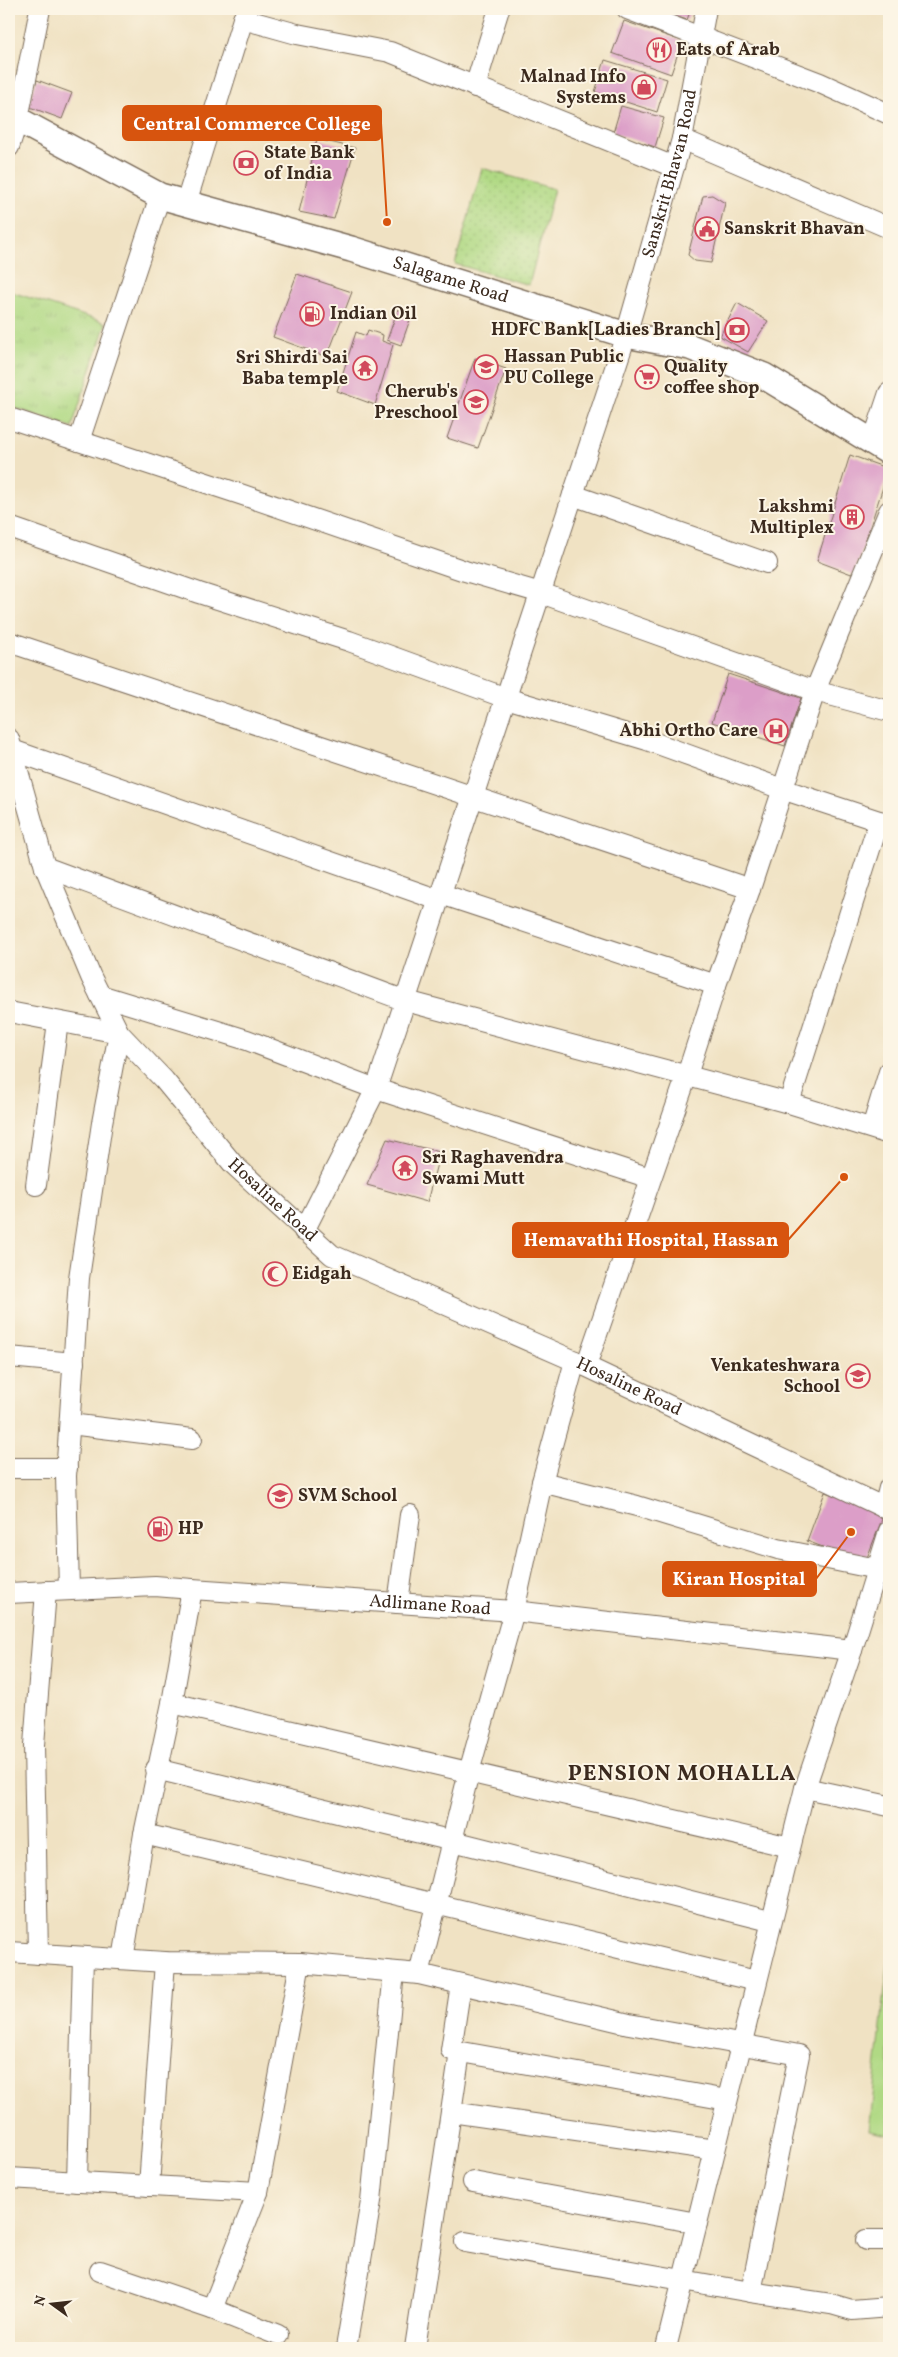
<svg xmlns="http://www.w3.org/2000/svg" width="898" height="2357" viewBox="0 0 898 2357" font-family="Vollkorn,serif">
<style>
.grass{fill:url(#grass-dots);stroke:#768251}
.park{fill:url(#park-tufts);stroke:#768251}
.pitch{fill:#b0d984;stroke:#768251}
.building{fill:#dc9ec8}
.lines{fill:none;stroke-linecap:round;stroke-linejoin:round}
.minor-casing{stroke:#7a6a58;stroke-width:22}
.major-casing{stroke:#7a6a58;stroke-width:28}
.minor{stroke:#fff;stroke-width:20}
.major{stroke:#fff;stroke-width:25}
.labels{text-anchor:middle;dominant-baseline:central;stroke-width:4;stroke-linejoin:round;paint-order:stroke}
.poi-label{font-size:18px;font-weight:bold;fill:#3b2a1e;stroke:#fcf5e5;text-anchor:start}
.street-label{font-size:18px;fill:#3b2a1e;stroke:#fcf5e5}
.district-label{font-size:22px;font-weight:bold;letter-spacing:1px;fill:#3b2a1e;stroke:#fcf5e5}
.leader{fill:none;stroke:#d7540e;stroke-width:2}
.callout-dot{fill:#d7540e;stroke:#fcf5e5;stroke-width:2}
.callout{fill:#d7540e;stroke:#d7540e;stroke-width:2}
.callout-label{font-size:19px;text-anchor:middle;font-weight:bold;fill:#fff}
</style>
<defs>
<pattern id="grass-dots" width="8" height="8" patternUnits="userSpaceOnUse" patternTransform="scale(1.25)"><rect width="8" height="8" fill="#b0d984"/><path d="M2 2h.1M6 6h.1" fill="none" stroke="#98ba72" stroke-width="1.8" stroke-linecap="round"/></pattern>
<pattern id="park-tufts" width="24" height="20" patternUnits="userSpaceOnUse" patternTransform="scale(1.25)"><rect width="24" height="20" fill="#b0d984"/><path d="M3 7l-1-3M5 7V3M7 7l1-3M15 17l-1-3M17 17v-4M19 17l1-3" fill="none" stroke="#98ba72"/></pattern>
</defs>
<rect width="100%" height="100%" fill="#fcf5e5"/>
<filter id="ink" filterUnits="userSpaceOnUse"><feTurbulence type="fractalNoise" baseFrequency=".02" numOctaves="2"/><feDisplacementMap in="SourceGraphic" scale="10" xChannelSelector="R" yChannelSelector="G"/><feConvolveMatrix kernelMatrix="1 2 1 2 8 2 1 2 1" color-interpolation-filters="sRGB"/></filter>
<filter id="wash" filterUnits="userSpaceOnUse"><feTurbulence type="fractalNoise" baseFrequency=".0096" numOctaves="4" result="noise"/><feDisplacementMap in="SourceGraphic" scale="20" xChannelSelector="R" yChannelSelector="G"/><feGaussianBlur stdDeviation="1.12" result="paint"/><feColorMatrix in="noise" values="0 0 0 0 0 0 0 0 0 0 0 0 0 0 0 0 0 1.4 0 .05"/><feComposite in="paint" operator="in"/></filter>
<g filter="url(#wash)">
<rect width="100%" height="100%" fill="#f0e2c3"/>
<path class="grass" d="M482,168L554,189L529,285L455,264Z"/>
<path class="park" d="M9,291L106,323L72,427L9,406Z"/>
<path class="pitch" d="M889,1955V2135L869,2131Z"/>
<g id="blocks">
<path class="building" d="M654,9H691L687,20Z
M624,21L682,41L671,74L612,53Z
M605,60L667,79L657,112L595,92Z
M37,80L72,93L62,119L27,106Z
M621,106L664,118L655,147L613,133Z
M317,139L355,148L334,219L299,212Z
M712,195L725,203L711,263L695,261L688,255L703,196Z
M297,274L352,292L327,357L273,337Z
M737,303L768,321L748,352L720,336Z
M398,309L412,314L401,345L387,340Z
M368,330L383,335L382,341L393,345L375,405L337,391L356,332L366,336Z
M475,358L506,369L478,448L447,438Z
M850,455L889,469L854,575L817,561Z
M728,674L801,698L785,746L712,722Z
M387,1139L440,1152L427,1202L367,1185Z
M825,1492L884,1514L865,1563L807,1541Z"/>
</g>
</g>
<g filter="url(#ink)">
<use href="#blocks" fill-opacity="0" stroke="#7a6a58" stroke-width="1"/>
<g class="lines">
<g class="minor-casing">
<g id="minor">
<path d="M248,9L243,19L297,34L390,52L674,167"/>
<path d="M627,9L820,83L889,114"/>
<path d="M475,87L499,9"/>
<path d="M682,139L889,228"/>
<path d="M9,147L18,119L40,9"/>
<path d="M186,203L243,19"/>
<path d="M9,418L243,495L465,571L541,593L815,691L889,711"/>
<path d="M79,441L160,196"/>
<path d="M873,441L889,393"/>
<path d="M573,495L767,563"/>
<path d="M9,527L199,593L349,641L506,698L647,740L782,789L879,821"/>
<path d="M9,642L750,889"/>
<path id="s1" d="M9,739L45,867L91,977L119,1033L164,1080L233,1164L332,1255L575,1361L889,1510"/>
<path d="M12,750L439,900"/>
<path d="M45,867L406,1001L789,1103L889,1134"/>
<path d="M441,894L716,985"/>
<path d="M100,995L247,1040L376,1089L650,1178"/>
<path d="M9,1012L119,1033L102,1123L79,1278L66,1476L69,1589"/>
<path d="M789,1103L879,821L889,824"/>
<path d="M872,1128L889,1072"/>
<path d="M36,1185L58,1022"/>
<path id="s2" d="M304,1231L376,1089L626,335L682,139L706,9"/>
<path d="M9,1357L74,1363"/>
<path d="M586,1366L687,1075L716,985L750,889L815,691L889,511"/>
<path d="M70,1424L192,1439"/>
<path d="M9,1468H67"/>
<path d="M542,1482L575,1361"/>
<path d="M884,1508L889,1488"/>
<path id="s3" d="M9,1593L155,1586L192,1589L514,1611L852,1650"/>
<path d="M398,1603L410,1515"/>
<path d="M172,1703L790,1847"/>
<path d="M156,1769L453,1841L770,1921"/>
<path d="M805,1788L889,1806"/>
<path d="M144,1834L756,1981"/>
<path d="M9,1952L165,1962L300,1963L419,1974L629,2024L799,2055L751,2292L831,2304L852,2310L889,2307"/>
<path d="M38,1954L34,1745L46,1591"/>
<path d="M123,1959L144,1834L172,1703L192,1589"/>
<path d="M419,1974L469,1772L514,1611L542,1482L637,1506L778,1549L877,1569"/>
<path d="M461,1984L451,2050L727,2100"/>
<path d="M460,2052L451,2112L715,2150"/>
<path d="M9,2178L258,2192"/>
<path d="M77,2182L83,1957"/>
<path d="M473,2182L697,2223"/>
<path d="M149,2186L165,1962"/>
<path d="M866,2240H889"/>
<path d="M465,2242L751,2292"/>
<path d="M100,2271L212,2309L278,2335"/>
<path d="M212,2309L258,2192L300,1963"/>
<path d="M346,2348L371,2201L394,1972"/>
<path d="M415,2348L451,2112"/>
<path d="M666,2348L805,1788L852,1650L889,1531"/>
</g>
</g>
<g class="major-casing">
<g id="major">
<path id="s4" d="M9,115L160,196L351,249L626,335L690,347L764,376L889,452"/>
</g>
</g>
<use href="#minor" class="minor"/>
<use href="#major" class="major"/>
</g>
</g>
<defs>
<g id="restaurant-ring" transform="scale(1.25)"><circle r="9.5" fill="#fcf5e5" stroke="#d1495b" stroke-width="1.5"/><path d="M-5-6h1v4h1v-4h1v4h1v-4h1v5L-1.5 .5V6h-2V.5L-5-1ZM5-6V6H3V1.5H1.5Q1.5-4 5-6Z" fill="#d1495b"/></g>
<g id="shop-ring" transform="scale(1.25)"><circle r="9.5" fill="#fcf5e5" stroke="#d1495b" stroke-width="1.5"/><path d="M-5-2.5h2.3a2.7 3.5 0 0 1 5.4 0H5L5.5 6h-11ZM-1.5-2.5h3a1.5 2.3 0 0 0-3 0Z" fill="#d1495b"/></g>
<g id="bank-ring" transform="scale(1.25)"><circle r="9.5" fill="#fcf5e5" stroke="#d1495b" stroke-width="1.5"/><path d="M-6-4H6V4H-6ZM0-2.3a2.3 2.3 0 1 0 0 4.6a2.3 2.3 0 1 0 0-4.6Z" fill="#d1495b"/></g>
<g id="civic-ring" transform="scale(1.25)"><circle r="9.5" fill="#fcf5e5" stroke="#d1495b" stroke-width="1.5"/><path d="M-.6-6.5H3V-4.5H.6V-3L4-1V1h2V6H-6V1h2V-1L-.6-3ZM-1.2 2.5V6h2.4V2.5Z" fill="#d1495b"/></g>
<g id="fuel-ring" transform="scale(1.25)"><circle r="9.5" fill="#fcf5e5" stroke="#d1495b" stroke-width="1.5"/><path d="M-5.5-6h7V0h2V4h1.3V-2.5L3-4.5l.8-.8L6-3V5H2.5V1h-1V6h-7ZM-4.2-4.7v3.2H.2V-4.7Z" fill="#d1495b"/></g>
<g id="university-ring" transform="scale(1.25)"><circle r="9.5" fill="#fcf5e5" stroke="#d1495b" stroke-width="1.5"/><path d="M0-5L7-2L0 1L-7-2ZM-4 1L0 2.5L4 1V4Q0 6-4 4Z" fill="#d1495b"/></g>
<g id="temple-ring" transform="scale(1.25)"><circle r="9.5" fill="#fcf5e5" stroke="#d1495b" stroke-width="1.5"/><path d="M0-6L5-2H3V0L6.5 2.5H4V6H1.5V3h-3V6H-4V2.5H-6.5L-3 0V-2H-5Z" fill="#d1495b"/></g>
<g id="supermarket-ring" transform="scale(1.25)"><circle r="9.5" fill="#fcf5e5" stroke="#d1495b" stroke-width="1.5"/><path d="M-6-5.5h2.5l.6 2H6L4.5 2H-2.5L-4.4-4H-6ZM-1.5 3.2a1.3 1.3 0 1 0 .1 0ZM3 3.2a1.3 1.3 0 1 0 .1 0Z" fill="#d1495b"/></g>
<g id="school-ring" transform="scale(1.25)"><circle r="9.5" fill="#fcf5e5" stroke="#d1495b" stroke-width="1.5"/><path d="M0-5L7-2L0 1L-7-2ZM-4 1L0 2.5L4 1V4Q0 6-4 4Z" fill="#d1495b"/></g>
<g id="building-ring" transform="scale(1.25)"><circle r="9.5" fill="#fcf5e5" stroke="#d1495b" stroke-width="1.5"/><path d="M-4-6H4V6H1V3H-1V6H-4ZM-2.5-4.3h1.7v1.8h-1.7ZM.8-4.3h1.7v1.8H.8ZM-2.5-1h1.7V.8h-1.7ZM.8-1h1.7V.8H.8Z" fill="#d1495b"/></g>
<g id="hospital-ring" transform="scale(1.25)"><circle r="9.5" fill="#fcf5e5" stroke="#d1495b" stroke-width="1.5"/><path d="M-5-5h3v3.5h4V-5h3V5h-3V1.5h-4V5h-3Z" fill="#d1495b"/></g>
<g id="mosque-ring" transform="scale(1.25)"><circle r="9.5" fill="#fcf5e5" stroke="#d1495b" stroke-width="1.5"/><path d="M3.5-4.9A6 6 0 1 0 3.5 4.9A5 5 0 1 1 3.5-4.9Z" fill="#d1495b"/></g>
</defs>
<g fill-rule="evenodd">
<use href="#restaurant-ring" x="659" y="50"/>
<use href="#shop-ring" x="644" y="87"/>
<use href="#bank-ring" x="246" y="163"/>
<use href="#civic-ring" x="707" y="229"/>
<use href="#fuel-ring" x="312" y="314"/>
<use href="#bank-ring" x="737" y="330"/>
<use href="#university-ring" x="486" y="367"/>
<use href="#temple-ring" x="365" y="368"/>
<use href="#supermarket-ring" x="647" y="377"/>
<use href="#school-ring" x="476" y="402"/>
<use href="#building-ring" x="852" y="517"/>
<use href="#hospital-ring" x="776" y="731"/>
<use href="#temple-ring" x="405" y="1168"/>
<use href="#mosque-ring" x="275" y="1274"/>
<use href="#school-ring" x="858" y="1376"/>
<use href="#school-ring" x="280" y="1496"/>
<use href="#fuel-ring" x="160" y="1529"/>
</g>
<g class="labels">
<g class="poi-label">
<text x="676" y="50">Eats of Arab</text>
<text x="626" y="77" text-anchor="end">Malnad Info<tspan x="626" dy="21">Systems</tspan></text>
<text x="264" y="153">State Bank<tspan x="264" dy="21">of India</tspan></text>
<text x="724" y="229">Sanskrit Bhavan</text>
<text x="330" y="314">Indian Oil</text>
<text x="720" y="330" text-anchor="end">HDFC Bank[Ladies Branch]</text>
<text x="504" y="357">Hassan Public<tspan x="504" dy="21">PU College</tspan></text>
<text x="348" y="358" text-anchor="end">Sri Shirdi Sai<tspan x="348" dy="21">Baba temple</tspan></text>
<text x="664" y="367">Quality<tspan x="664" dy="21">coffee shop</tspan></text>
<text x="458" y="392" text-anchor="end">Cherub's<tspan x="458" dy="21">Preschool</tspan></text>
<text x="834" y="507" text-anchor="end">Lakshmi<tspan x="834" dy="21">Multiplex</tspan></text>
<text x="758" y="731" text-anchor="end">Abhi Ortho Care</text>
<text x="422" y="1158">Sri Raghavendra<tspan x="422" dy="21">Swami Mutt</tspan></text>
<text x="292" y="1274">Eidgah</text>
<text x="840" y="1366" text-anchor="end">Venkateshwara<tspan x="840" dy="21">School</tspan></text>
<text x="298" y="1496">SVM School</text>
<text x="178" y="1529">HP</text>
</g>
<g class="street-label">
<text stroke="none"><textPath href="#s2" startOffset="1121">Sanskrit Bhavan Road</textPath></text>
<text stroke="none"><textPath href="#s4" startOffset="474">Salagame Road</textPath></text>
<text stroke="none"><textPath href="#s1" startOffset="542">Hosaline Road</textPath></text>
<text stroke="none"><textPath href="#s1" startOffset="948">Hosaline Road</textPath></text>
<text stroke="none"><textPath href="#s3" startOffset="422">Adlimane Road</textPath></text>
</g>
<g class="district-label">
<text x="682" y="1774">PENSION MOHALLA</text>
</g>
</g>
<path class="leader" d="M387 222L381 123M844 1177L788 1240M851 1532L816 1579"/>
<g class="callout-dot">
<circle cx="387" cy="222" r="5"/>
<circle cx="844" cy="1177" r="5"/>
<circle cx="851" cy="1532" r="5"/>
</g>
<g class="callout">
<rect x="123" y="106" width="258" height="34" rx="5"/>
<rect x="513" y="1223" width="275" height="34" rx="5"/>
<rect x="663" y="1562" width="153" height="34" rx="5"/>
</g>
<g class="callout-label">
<text x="252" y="130">Central Commerce College</text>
<text x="651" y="1246">Hemavathi Hospital, Hassan</text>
<text x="739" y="1585">Kiran Hospital</text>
</g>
<rect width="898" height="2357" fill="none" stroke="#fcf5e5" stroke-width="30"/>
<g transform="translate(52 2304) rotate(285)" stroke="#fcf5e5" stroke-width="4" paint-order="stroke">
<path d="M0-4L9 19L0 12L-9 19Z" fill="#3b2a1e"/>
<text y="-8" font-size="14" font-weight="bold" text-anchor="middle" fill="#3b2a1e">N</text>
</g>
</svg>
